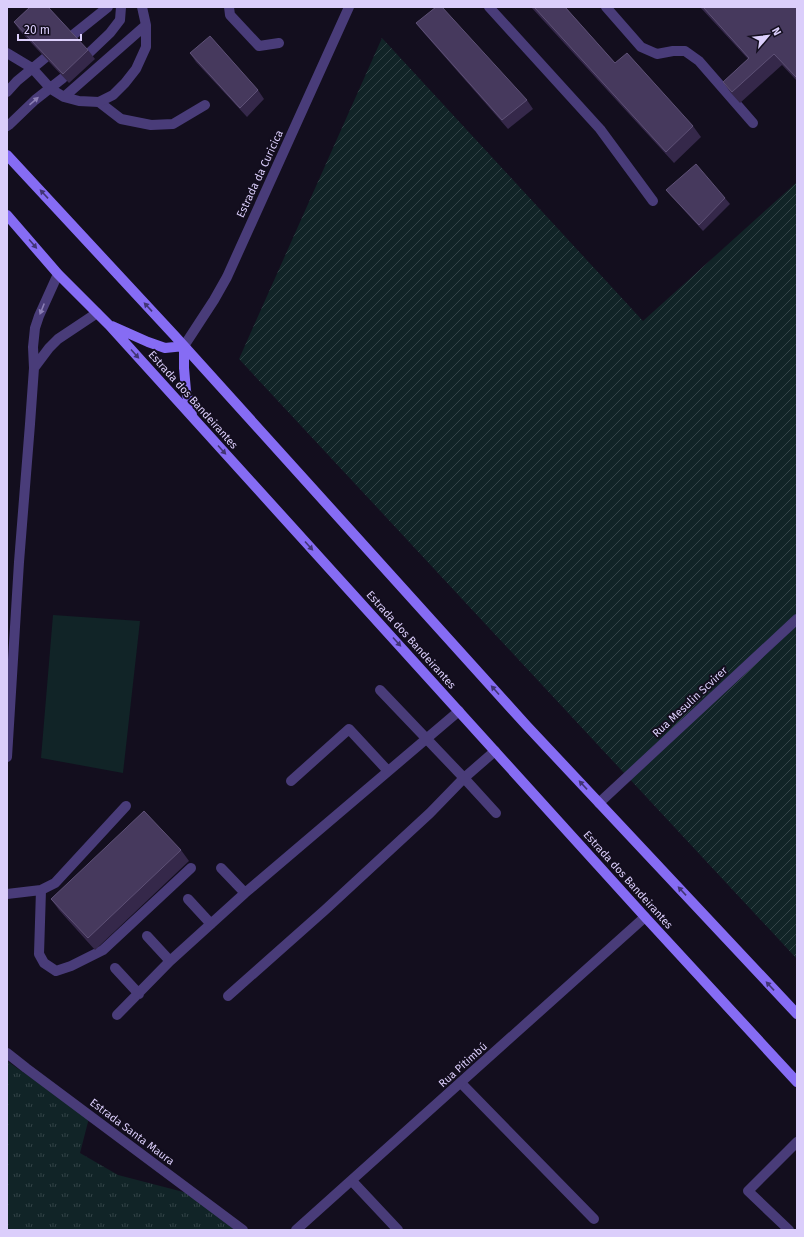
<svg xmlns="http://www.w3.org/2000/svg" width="804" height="1237" viewBox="0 0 804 1237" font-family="'Fira Sans',sans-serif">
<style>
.grass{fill:url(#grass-tufts)}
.garden{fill:url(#garden-furrows)}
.pitch{fill:#112427}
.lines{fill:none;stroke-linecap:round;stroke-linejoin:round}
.service{stroke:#493c79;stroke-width:10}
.minor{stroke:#493c79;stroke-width:10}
.tertiary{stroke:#493c79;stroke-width:10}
.secondary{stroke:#866cf4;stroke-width:10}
.wall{fill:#35284a}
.building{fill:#46395d;stroke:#5e5176}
.oneway{fill:#8b7eb4}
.oneway2{fill:#413474}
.labels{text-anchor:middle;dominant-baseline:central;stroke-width:4;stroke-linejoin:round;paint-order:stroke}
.street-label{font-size:11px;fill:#dbcefb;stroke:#130e1e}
</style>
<defs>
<pattern id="grass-tufts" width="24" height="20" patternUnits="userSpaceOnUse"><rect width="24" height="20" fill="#112427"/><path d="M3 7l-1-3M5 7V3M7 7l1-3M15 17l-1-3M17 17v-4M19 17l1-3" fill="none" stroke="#334347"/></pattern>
<pattern id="garden-furrows" width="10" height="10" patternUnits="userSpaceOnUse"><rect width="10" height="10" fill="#112427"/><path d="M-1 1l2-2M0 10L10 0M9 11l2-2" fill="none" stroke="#334347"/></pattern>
</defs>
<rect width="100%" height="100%" fill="#130e1e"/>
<path class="grass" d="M7,1061L89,1118L80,1153L118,1175L195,1195L242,1230H7Z"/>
<path class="garden" d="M382,38L643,321L797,182V959L239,359Z"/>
<path class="pitch" d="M53,615L140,621L123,773L41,758Z"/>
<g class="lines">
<path class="service" d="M229,7L230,15L259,46L279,43
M489,7L600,129L653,201
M606,7L641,47L657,54L673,51H685L699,61L753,123
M99,102L121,119L151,125L173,124L205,105
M380,690L464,778L496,813
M291,781L349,729L388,771
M221,868L245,893
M41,890L39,954L44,963L56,971L71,966L103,950L191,868
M7,894L41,890L55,883L126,806
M188,899L211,924
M147,936L170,961
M115,968L139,994
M228,996L325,910L430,813L464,778L495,751
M117,1015L170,961L245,893L459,711
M461,1083L594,1219
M789,1230L748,1191L797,1142"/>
<path class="minor" d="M73,35L108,7
M7,53L32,68L51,89L64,97L79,101L99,102L113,95L125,83L136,69L146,47V25L142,7
M89,53L110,33L120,20L121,7
M7,92L17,81L45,58
M64,97L146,25
M7,126L10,124L35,100L63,78
M34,368L49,348L58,339L97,313
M7,757L19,562L30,424L34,368L33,347L35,328L39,316L58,274
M599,803L797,619
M7,1053L26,1068L243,1230
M352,1181L398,1230
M296,1230L645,917"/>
<path class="tertiary" d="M184,346L214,300L227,277L349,7"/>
<path class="secondary" d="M7,155L174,335L527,726L797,1014
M7,215L58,274L109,325L645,917L797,1082
M112,326L148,342L165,348L184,346
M184,346V368L186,391L192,415"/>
</g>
<path class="wall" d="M531,7H565L615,63L693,126L701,137L674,163Z
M700,7H797V81L782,65L740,103L731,93L723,82L748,59Z
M14,22L88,50L95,59L69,83L20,31Z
M416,23L527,100L533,109L508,129L423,32Z
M190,53L258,90L264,99L247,117L196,62Z
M666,190L725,198L730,204L703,231L671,196Z
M181,850L189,861L95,950L59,910L51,899Z"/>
<path class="building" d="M30,7H48L88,50L63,74L14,22Z
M436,7H442L527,100L502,120L416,23Z
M534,7H565L615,63L627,53L693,126L666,152Z
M703,7H797V78L774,54L732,92L723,82L749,58Z
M210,36L258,90L240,108L190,53Z
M696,164L725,198L699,225L666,190Z
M144,811L181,850L88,938L51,899Z"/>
<defs><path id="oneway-solid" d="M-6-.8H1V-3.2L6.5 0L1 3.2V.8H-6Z"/></defs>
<g class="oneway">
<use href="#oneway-solid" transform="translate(34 101) rotate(-41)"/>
<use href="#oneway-solid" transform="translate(42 309) rotate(112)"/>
</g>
<g class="oneway2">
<use href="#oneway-solid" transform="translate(44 194) rotate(-133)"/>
<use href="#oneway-solid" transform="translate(33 244) rotate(49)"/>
<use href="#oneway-solid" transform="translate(148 307) rotate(-133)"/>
<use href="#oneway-solid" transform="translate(135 354) rotate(48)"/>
<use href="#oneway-solid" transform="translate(222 450) rotate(48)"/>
<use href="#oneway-solid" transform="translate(309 546) rotate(48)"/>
<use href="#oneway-solid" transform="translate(397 642) rotate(48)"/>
<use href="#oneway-solid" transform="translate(495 690) rotate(-132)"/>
<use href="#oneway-solid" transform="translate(583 785) rotate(-133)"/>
<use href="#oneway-solid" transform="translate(682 891) rotate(-133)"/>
<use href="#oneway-solid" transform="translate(770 986) rotate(-133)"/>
</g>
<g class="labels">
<g class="street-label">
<text transform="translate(260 174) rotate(-65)">Estrada da Curicica</text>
<text transform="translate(193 400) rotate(48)">Estrada dos Bandeirantes</text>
<text transform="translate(411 640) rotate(48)">Estrada dos Bandeirantes</text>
<text transform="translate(690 702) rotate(-43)">Rua Mesulin Scvirer</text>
<text transform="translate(628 880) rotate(48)">Estrada dos Bandeirantes</text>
<text transform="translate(463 1065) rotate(-42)">Rua Pitimbú</text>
<text transform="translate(132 1132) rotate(37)">Estrada Santa Maura</text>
</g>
</g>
<rect width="804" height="1237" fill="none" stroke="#dbcefb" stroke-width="16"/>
<g transform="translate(768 36) rotate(62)" stroke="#130e1e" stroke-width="3" paint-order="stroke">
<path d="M0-3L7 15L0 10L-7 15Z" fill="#dbcefb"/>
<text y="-6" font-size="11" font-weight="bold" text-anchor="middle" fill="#dbcefb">N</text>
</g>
<path d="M18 34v6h63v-6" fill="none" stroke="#dbcefb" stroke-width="2"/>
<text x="24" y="34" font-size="12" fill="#dbcefb" stroke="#130e1e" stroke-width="3" paint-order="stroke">20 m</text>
</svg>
